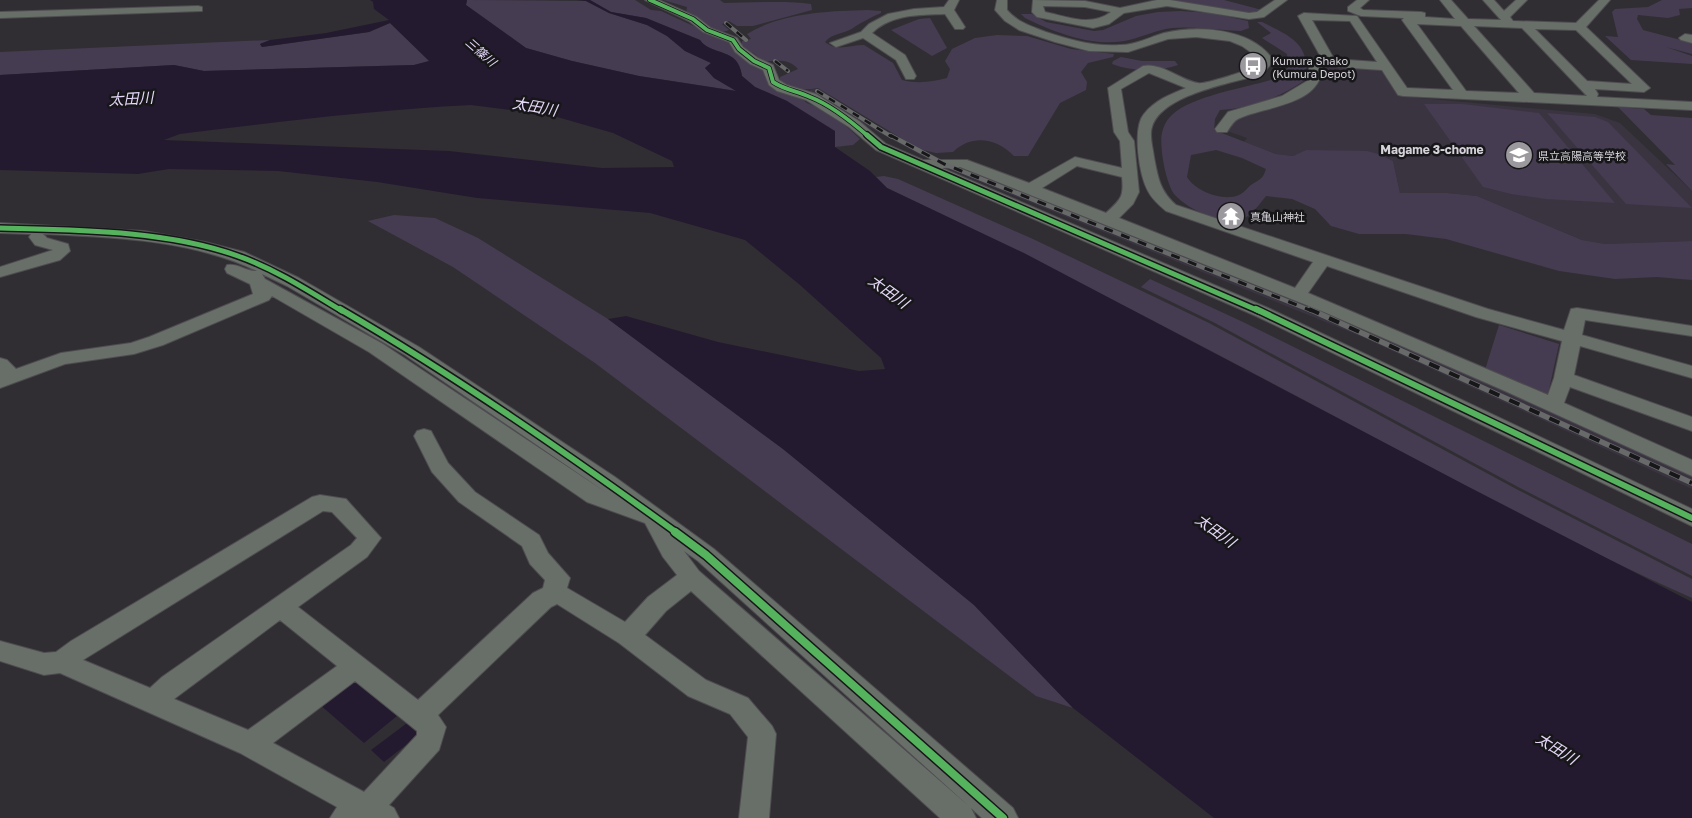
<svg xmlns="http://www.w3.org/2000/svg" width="1692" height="818" viewBox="0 0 1692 818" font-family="'Golos Text','Noto Sans JP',sans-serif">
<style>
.built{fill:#3a3441}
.green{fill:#453c51;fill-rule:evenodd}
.water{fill:#241a30;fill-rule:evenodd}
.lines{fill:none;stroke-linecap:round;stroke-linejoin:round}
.minor-casing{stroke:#4e4c50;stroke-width:2}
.minor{fill:#686f68;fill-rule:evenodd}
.rail-far2-casing{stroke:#676a69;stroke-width:4}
.rail-far1-casing{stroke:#676a69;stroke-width:4.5}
.rail-casing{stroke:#676a69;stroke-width:5.5}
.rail-far2{stroke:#171619;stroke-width:2.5;stroke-dasharray:7;stroke-linecap:butt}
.rail-far1{stroke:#171619;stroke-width:3;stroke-dasharray:9;stroke-linecap:butt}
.rail{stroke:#171619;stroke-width:4;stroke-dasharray:11;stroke-linecap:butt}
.cycleway-far3-casing{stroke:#171619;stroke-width:5.5}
.cycleway-far2-casing{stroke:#171619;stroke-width:8}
.cycleway-far1-casing{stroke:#171619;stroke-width:9}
.cycleway-casing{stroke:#171619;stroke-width:11}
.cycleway-far3{stroke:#56b35d;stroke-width:4}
.cycleway-far2{stroke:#56b35d;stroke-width:5}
.cycleway-far1{stroke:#56b35d;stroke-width:6}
.cycleway{stroke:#56b35d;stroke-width:8}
.labels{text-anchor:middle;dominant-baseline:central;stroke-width:5;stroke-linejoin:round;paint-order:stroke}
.far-poi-label{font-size:11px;fill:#d5d2d8;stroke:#171619;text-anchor:start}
.far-water-label{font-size:12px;font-style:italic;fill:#e5d8f9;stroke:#171619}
.far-neighbourhood-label{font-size:12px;font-weight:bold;fill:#d5d2d8;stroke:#171619}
.water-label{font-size:15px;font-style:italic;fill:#e5d8f9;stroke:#171619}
</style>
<rect width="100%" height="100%" fill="#302e33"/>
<path class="built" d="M1322,65L1383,69L1398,96L1595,114L1620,123L1692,191V241L1605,244L1582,240L1477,196L1447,193H1400L1393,161L1306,150L1293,156L1276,154L1244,142L1247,138L1227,131L1236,117L1262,112L1314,87Z
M818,88L874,124L952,165L1366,328L1692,475V489L1360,336L943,167L865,125L809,90Z"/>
<path class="green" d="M467,0L586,1L609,13L647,25L667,36L685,51L711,63L705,68L714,78L737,91L639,76L572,61L526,48L466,5Z
M590,0H635L651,10L661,11L728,42L734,51L763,69L807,103L833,114L860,139L853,145L835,147L787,101L755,87L742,76C738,46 712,57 700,40L646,18L611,12Z
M663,0H720L724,3C752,3 784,0 811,4L812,10L753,26H737L729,21L722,24L729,30C714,37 698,21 686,13L687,7Z
M1167,0H1224L1262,10L1258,14Z
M1662,0H1692V8L1679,9L1680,15L1668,18L1638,15L1637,19L1643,30L1692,43V54L1666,47L1692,56V64L1631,60L1605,36L1618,37L1612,12L1615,9L1648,7Z
M867,10L881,11V13C870,18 862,22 853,28C844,34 832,33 825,42C837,52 849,45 864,45L893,63L902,80C918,84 931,82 947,78L950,69L945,61L952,49L975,38L997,35L1027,36L1071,49L1114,54L1113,57L1088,63L1081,72L1087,82L1086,90L1060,103L1028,156H1014C996,138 972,134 953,152L936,153L919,149L818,88C803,91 793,89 780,81V77L798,69C787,57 777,62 762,61L755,54L742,47V41L751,39L747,34C781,13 828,11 867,10Z
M1181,11L1211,13L1248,21L1249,28L1241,31C1218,30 1195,26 1172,28C1155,30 1141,38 1124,41C1091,47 1054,32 1025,18L1021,14H1032L1046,22L1094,31L1103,30L1136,16L1158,12Z
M930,18L947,48L932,56L891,30L919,19Z
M1257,22H1262C1290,36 1312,44 1305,80C1280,98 1250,108 1220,110L1215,119L1214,130L1276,154L1293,156L1306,150L1367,151L1378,154L1393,161L1400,193H1447L1477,196L1582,240L1605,244L1692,241V280L1657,277L1615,279L1559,271L1446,239L1406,234H1359L1331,226L1315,209L1292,199L1266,196C1261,202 1255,211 1248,216C1229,228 1189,211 1175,195C1166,185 1159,146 1162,133C1164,125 1167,119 1173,114C1193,95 1254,86 1281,77L1288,67L1287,54L1262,38L1271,33ZM1216,150L1242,158L1266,169C1263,179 1260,179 1251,185C1247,188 1244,193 1239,195C1223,202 1195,191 1187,177L1191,155Z
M390,23L430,61L414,65L204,71L174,65L0,75V52L270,40L260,44L262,47L369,32Z
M1121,57L1142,61H1175L1178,65C1158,72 1133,72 1112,64L1113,61Z
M1424,104H1462L1539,113L1615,203L1546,199L1511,194L1483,187Z
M1618,107L1644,109L1651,115L1692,118V191L1666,164L1675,165Z
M1547,113L1595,117L1608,122L1692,208L1626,204Z
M884,176L898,179L1035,240L1209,323L1518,490L1692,579V598C1570,544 1453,479 1336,417C1187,338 1039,260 887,188L876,177Z
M394,215L435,218L478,238L608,319L783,449L974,605L1073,708L1036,696L595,363L453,267L368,221Z
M1150,279L1243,322L1692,544V576L1520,488L1213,322L1141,287Z
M1499,325L1559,344L1548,394L1542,395L1485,370Z"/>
<path class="water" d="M370,0H467L466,5L526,48L572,61L639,76L736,91L714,78L705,68L711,63L685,51L667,36L647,25L609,13L586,1L577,0H590L611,12L646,18L700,40C712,57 738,46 742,76L755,87L787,101L835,131V147L870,171L887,188L1024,253L1465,485L1692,602V818H1214L1073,708L974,605L783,449L608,319L626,316L718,342L859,371L885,369L881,358L800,285L745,240L650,213L477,198L377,182L278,171L169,169L138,174L0,170V75L174,65L204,71L414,65L429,61L390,23L369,32L262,47L260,44L270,40L326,33L389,20L374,9L373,2ZM471,105L550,115L613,133L672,161L674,167L602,168L449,151L164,140L180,134C277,122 373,110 471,105Z
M352,679L397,716L364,743L319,704Z
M407,723L419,735L384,762L371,750Z"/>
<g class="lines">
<g class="minor-casing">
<path id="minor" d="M645,0H659L697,17L711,28L737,38L743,47L758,58L773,65L779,80L787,85L816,94L859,121L886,144L923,160H967L1029,183L1075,157L1122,168L1120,141L1114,132L1108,88L1143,66C1161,62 1180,80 1198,83C1205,85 1244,71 1254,68L1260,62L1259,58L1242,46L1230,41L1196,37L1168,39L1128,52L1089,51L1055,42L1019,30L1005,21L995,10L997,0H1007V10C1017,22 1031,26 1046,32C1070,40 1095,47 1120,45C1136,45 1150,37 1164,33C1197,25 1249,28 1271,57L1272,63L1262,74C1233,83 1162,94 1152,127C1149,136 1153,148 1154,157C1158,178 1160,191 1176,205L1488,309L1564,330L1571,309L1577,308L1692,326V336L1585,320L1582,335L1692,366V378L1580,346L1574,375L1692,417V431L1570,387L1564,403L1692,460V476L1505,391L1324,312L960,167L942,168L1268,308L1692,509V526L1256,316L876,150L849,127L806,100L777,91L769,85L763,70L750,64L735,52L729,42L703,32L689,21ZM1149,73L1186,88C1171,94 1155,100 1144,114C1132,128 1139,175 1148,191C1152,199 1159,205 1166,211L1313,262L1295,288L1119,218L1133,204L1139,192L1134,141L1128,132L1121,89ZM1077,166L1122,177C1124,197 1121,199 1106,213L1042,188ZM1327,266L1476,317L1562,341L1554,378L1548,395L1308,293Z
M949,0H959L954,10L965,27L963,29H955L945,14C919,15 891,14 872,33L905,55L916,76L914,79H906L896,60L863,38L836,47L830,43L861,32L869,24L888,14L914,9L944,7Z
M1033,0L1085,1L1120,8L1157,0H1170L1249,13L1257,12L1275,0H1287L1264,17L1249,19L1167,6L1124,13L1109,24L1093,28L1037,17L1032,12ZM1043,6L1085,7L1111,12C1090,27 1069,17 1045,12Z
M1357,0H1369L1360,8L1363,10L1421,12L1425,13V17L1455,19L1440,0H1451L1468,19L1501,20L1483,0H1494L1504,11L1516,0H1527L1510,17L1513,21L1576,23L1599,0H1610L1586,27L1650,88L1644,92L1595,89L1598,94L1597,97L1692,102V110L1403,96L1398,95L1382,70L1322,66C1322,105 1267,106 1240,118C1234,120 1230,127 1227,132H1217L1215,129L1228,112L1282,96L1307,81L1310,62L1312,59H1322L1298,16L1304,13L1357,16L1407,88L1453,90L1402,20L1404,18L1361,16L1348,11V7ZM1312,20L1350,21L1377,62L1334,59ZM1417,24L1461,26L1519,93L1466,91ZM1474,26L1522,28L1587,96L1534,93ZM1535,29L1576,30L1632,84L1587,81Z
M198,6L202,7V11L0,18V12Z
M1685,34L1692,35V43L1681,40L1679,38Z
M0,223L144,231L205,242L244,252L299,278L419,347L615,477L714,549L1013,808L1018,818H982L698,561L684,551L699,571L971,808L976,818H940L691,591L666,611L645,635L706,680L748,698L772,726L776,734L769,818H739L748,737L730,714L688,696L619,643L557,604L551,607L438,715L446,727L439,750L389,805L394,808L399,818H330L337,807L240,753L60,673L44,675L0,661V641L44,653L56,652L71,641L312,497L320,495L346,499L381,538L367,557L298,607L418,700L533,593L543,588L545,580L530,564L522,546L459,502L432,472L414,436L417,431L424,429L431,431L448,463L475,492L539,535L548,553L570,578L567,588L625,622L648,597L677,575L663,557L645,523L587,502L369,352L272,296L269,300L163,345L134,354L65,364L0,388V358L7,360L16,369L61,353L131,343L149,337L253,294L250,284L227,273L225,269L227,265C239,263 246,272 257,271C192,240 115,237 43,234L47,238L68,244L70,251L60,260L0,277V267L53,250L35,245L29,237L31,234L0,233ZM262,274L287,286L405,355L607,493L383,344L265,279ZM323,511L332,512L357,538L351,545L162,677L150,688L83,660ZM280,620L337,666L248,730L174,699ZM355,681L417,731V735L364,792L273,743Z"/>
</g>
<use href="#minor" class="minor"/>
<g class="rail-far2-casing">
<path id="rail-far2" d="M726,23L746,40
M775,61L788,71
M817,91L892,137"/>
</g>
<g class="rail-far1-casing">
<path id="rail-far1" d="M890,135L944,164L1312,311"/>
</g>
<g class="rail-casing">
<path id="rail" d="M1309,309L1692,483"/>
</g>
<use href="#rail-far2" class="rail-far2"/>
<use href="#rail-far1" class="rail-far1"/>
<use href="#rail" class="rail"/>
<g class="cycleway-far3-casing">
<path id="cycleway-far3" d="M650,0L693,19L707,30L733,40L739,49L754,61L769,68L773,82C785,90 797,91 810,97C831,105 852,122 869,137"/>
</g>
<g class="cycleway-far2-casing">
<path id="cycleway-far2" d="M867,135L881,147L1259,311
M0,228C75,230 167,230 238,256C275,269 309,291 342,311"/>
</g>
<g class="cycleway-far1-casing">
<path id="cycleway-far1" d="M340,309C457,377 568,454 677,533
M1256,309L1692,518"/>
</g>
<g class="cycleway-casing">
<path id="cycleway" d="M675,532L706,555L1003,818"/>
</g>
<use href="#cycleway-far3" class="cycleway-far3"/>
<use href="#cycleway-far2" class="cycleway-far2"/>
<use href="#cycleway-far1" class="cycleway-far1"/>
<use href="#cycleway" class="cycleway"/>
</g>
<defs>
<g id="bus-disc" transform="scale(1.4375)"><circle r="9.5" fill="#9b999e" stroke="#171619"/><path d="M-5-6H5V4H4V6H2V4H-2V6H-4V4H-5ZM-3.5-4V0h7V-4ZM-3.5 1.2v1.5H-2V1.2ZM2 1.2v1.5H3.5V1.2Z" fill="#fff"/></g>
<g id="school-disc" transform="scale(1.4375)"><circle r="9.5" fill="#9b999e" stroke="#171619"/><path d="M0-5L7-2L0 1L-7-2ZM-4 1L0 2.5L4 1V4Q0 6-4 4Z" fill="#fff"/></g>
<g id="temple-disc" transform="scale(1.4375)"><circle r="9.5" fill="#9b999e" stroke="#171619"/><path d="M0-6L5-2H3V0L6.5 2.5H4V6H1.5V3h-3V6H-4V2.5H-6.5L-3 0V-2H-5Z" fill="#fff"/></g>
</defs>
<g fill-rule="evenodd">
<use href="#bus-disc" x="1253" y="66"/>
<use href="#school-disc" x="1519" y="155"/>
<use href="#temple-disc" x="1231" y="216"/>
</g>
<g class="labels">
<g class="far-poi-label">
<text x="1272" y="60">Kumura Shako<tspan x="1272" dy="13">(Kumura Depot)</tspan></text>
<text x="1538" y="155">県立高陽高等学校</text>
<text x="1250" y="216">真亀山神社</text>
</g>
<g class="far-water-label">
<text transform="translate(481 52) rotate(41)">三篠川</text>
</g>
<g class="far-neighbourhood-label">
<text x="1432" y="149">Magame 3-chome</text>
</g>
<g class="water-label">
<text transform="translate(131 98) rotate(-3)">太田川</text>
<text transform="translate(535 106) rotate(10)">太田川</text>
<text transform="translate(889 291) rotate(36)">太田川</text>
<text transform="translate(1216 530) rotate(36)">太田川</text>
<text transform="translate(1557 748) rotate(32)">太田川</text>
</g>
</g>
</svg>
